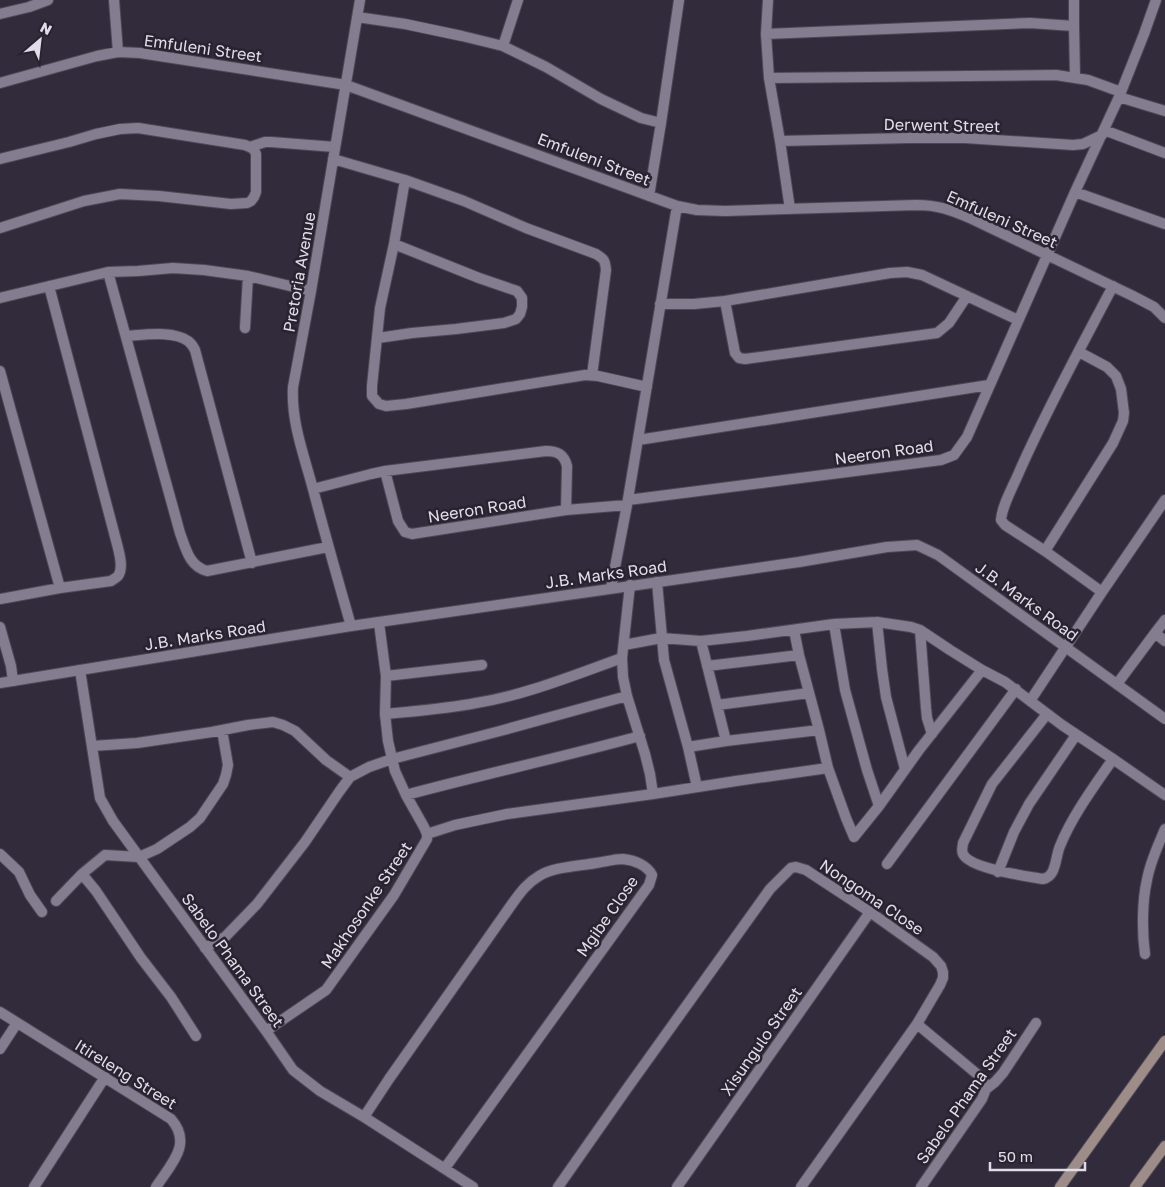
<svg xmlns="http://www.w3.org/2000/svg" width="1165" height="1187" viewBox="0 0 1165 1187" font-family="'Golos Text',sans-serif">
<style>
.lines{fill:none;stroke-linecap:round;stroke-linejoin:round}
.minor-casing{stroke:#4e4855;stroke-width:12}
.tertiary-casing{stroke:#4e4855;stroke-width:12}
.secondary-casing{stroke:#4e4855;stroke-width:12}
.minor{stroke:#847d90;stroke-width:10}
.tertiary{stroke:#847d90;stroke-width:10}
.secondary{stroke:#9e8c88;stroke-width:10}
.labels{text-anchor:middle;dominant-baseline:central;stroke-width:5;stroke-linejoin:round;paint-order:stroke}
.street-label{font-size:16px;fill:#e1dde8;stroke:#282231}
</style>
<rect width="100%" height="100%" fill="#322b3b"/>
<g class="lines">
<g class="minor-casing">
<path id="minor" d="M114,0L118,52
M768,0L766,34L769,78L780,141L790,209
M1074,0V26L1075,77
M0,14L29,7L48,0
M357,17L405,24L462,36L503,46L546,67L601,99L641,118L661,123
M766,34L1030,23L1074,26
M503,46L518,0
M769,78L1056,75L1088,80L1121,92
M0,83L97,56L118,52L140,53L346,85L677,206L697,210L725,211L916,205C938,205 952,210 972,219L1133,296L1154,307L1165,318
M1119,97L1165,111
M1104,130L1165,153
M780,141L909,138H965L1073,145L1083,144L1102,135
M250,147L265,142H271L335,147
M0,159L69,142L96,134L120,129L138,128L245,145C250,147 254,148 256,154V192L254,197L251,201L247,203L231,204L159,196L120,194L84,201L0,228
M333,159L405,180L464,201L526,228L596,254C604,259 605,260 606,270L592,375
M405,180L394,244L380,308L372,386V396L379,404L386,406L406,404L585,375L598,376L647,387
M1075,192L1165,224
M649,196L661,123L679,0
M108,272L180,533C186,549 189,566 207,571L328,547
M0,298L108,272L138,271L173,268L204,270L248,276L311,291
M725,301L735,353L739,358L745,359L937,333L949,323L967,296
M660,304H694L725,301L890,273L907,272L922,275L1018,320
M245,328L248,276
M126,336C143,335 173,330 188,341C191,343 193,346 195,350L252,563
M378,338L412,333L456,329L504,323L516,319L520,314L522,307V298L517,291L479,278L394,244
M0,371L60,588
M638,440L989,385
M385,471L398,521L405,532L412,534L566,510L627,505
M313,489L371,474L385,471L546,451C557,451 564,454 567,466L566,510
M628,500L941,460L954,455L967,437L1075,192L1119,97L1144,34L1156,0
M1045,551L1113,443L1123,421L1124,413L1121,389L1116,376L1107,367L1079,352
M657,582L664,660L688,747L697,787
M630,585L622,658L623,677L627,696L645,754L650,774L653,794
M611,588L627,505L677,206
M1102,592L1045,551L1005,525L1001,520C1002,505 1014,485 1020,470C1048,407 1081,347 1113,286
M0,599L60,588L111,581C114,579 116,578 118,576C124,568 119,552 117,544L49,286
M1165,620L1155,633L1165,641
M877,622L882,669L886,697L905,769
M834,624L845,690L867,770L879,806
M351,626C338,580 325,535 313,489C304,455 291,422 293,387L311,291L360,0
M0,627L11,666L13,681
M794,630L799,655L819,730L828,768L846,818L854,837L879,806L919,750L982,670
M920,630L926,708L927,718L932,734
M701,641L726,741
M624,645L661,638L701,641L747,636L834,624L877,622L911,627L920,630L950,650L982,670L1005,682L1062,725L1113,759L1165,795
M707,666L799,655
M80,670L100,798L113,821L266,1031L293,1070L320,1091L364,1117L473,1187
M386,676L482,665
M1117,684L1155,633
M1030,701L1102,592L1165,500
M717,705L809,693
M385,714C415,711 446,709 476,703C526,695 574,675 622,658
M1047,714L992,784L963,843C963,846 961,850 963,854C970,869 1027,876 1043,879C1057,876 1055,857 1060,846C1072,816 1095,785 1113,759
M92,746L137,743L212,732L248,725L273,722L283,725L295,731L326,760L350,777
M688,747L726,741L819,730
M406,795C484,774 563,757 640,736
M427,834L455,825L507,814L653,794L736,781L828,768
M0,854L19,872L30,895L42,912
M887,864L1016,689
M998,872L1014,832L1029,804L1076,735
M82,874L96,891L141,958L171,997L196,1036
M56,901L82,874L105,855L139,857L157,849L190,827L200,818L223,784L226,775L228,765L222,730
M205,948L225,937L257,904L305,842L339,792L350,777L369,767L392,759L500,731L627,696
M1145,954C1142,933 1142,901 1147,880C1150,862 1158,846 1165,829
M0,1012L171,1119C193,1144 171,1164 156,1187
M917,1024L977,1074L984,1082L986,1089
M266,1031L326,990L394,895L427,839V834L424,827L406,795L395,771L388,741L385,714L386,676L379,623
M0,1049L17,1023
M364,1117L389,1079L512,904C520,893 527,883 539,876C553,867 579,866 596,863C604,862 614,859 623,859C634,860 647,865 652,875L649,885L445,1168
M34,1187L105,1077
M558,1187L626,1090L770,889L791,868L796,867L806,870L870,912L933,957L941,966L943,972V978L940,985L917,1024L801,1187
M677,1187L870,912
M921,1187L982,1099L986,1089L995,1082L1003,1073L1036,1023"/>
</g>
<g class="tertiary-casing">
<path id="tertiary" d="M0,683L351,626L799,562L887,547L917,545L938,555L1165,719"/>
</g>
<g class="secondary-casing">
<path id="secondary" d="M1060,1187L1165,1041
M1135,1187L1165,1146"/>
</g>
<use href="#minor" class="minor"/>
<use href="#tertiary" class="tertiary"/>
<use href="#secondary" class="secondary"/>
</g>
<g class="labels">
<g class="street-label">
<text transform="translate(203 48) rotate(8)">Emfuleni Street</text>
<text transform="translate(942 125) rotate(1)">Derwent Street</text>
<text transform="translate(594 159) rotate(21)">Emfuleni Street</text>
<text transform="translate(1002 219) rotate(24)">Emfuleni Street</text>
<text transform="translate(299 272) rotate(-80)">Pretoria Avenue</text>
<text transform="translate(884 452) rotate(-8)">Neeron Road</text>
<text transform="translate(477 509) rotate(-9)">Neeron Road</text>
<text transform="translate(606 574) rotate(-8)">J.B. Marks Road</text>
<text transform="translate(1027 601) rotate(36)">J.B. Marks Road</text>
<text transform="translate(205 635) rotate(-9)">J.B. Marks Road</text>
<text transform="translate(872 897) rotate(34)">Nongoma Close</text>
<text transform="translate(366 905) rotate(-56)">Makhosonke Street</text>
<text transform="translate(607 916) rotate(-55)">Mgibe Close</text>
<text transform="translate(233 960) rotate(54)">Sabelo Phama Street</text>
<text transform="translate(761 1041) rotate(-55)">Xisungulo Street</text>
<text transform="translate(126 1074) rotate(32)">Itireleng Street</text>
<text transform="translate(966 1096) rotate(-55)">Sabelo Phama Street</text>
</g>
</g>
<g transform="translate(40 40) rotate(28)" stroke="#282231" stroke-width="4" paint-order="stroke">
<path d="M0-4L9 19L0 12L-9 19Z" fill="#e1dde8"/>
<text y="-8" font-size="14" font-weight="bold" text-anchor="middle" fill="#e1dde8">N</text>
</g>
<path d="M990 1162v8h95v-8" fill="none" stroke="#e1dde8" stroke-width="2.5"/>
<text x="998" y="1162" font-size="15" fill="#e1dde8" stroke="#282231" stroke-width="4" paint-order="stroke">50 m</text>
</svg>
